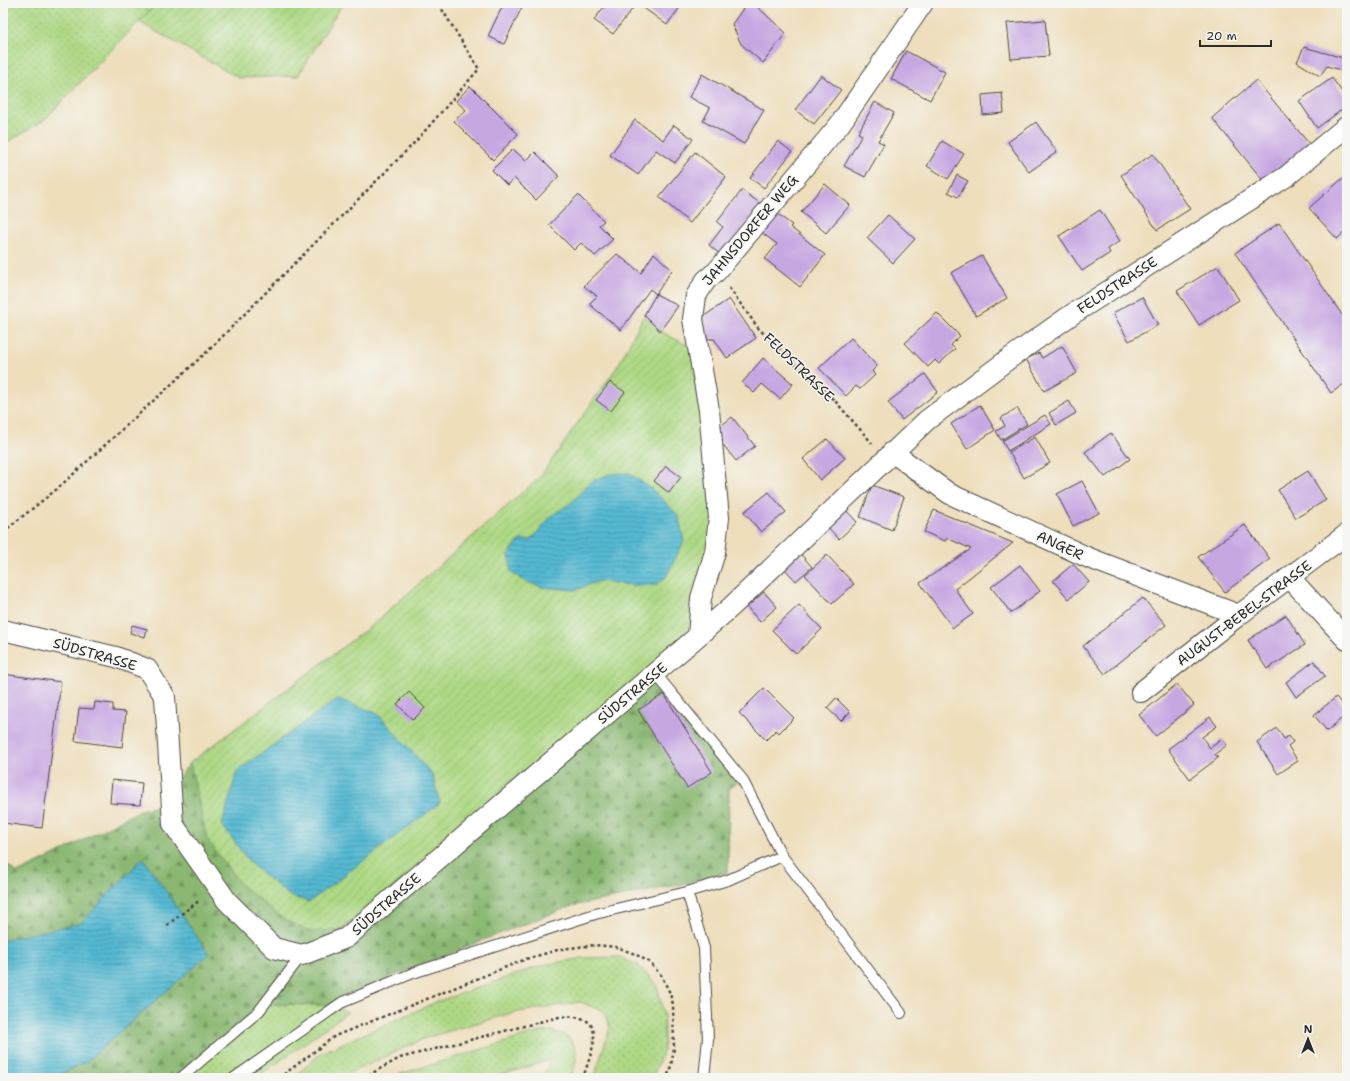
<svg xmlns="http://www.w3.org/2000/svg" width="1350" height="1081" viewBox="0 0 1350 1081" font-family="'Shantell Sans',sans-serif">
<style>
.grass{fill:url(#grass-dots);stroke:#6c8258}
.forest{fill:url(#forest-firs);stroke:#5a724e}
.garden{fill:url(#garden-furrows);stroke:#6c8258}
.water{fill:url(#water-rules);stroke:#40727f}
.building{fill:#c7a7e2}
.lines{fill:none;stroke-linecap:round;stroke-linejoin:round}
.service-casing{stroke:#484641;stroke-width:12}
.minor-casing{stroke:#484641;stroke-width:22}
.path{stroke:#484641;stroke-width:2.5;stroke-dasharray:3 3;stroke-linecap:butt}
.service{stroke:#fff;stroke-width:10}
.minor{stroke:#fff;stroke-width:20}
.labels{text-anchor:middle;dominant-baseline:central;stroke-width:3;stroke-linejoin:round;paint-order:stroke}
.street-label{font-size:14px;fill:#2b2b2b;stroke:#f6f6f2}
</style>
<defs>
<pattern id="grass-dots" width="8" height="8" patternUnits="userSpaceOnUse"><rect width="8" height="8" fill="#add884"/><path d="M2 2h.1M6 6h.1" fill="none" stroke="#95ba72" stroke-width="1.8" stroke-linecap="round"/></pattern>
<pattern id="forest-firs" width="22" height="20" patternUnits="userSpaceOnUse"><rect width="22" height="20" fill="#8ab872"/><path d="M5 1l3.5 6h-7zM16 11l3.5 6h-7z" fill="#71965e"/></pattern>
<pattern id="garden-furrows" width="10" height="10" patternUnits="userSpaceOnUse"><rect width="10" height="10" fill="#add884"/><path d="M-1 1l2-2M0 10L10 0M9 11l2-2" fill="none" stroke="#95ba72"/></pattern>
<pattern id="water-rules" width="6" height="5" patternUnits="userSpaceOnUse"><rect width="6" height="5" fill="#55bad3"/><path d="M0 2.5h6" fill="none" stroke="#4797ab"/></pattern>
</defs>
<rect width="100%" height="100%" fill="#f6f6f2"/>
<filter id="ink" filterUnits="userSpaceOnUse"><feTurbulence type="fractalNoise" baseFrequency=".025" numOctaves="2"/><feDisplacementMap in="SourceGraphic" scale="8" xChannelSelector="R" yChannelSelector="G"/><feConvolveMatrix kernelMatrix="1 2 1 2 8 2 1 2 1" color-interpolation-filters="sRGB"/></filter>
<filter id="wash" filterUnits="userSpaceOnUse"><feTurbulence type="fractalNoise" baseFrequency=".012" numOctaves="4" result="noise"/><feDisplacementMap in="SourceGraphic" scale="16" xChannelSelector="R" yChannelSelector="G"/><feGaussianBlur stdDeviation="0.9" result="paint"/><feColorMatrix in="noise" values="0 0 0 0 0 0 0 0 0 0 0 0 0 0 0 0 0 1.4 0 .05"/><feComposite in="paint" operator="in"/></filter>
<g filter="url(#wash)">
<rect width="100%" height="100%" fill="#eedebc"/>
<path class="grass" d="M3,3H157L44,120L3,145Z
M619,957L638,965L657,985L664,1015V1050L652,1078H594L610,1027L603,1011L580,1002L512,1013L425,1038L339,1078H293L321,1053L436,1002L543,965L582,958Z
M262,1004L328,1005L348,1012L256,1078H172Z
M554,1031C557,1033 562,1034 566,1036C581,1047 577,1064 570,1078H543L550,1060L491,1078H392L397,1075L539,1032Z"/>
<path class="forest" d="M371,626L655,673L742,779L729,789L728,872L674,886L572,906L478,942L349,994L328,1005L262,1004L172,1078H3V861L17,873L55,855L140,810L157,806L190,763Z"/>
<path class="garden" d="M157,3H343L298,76L239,78L139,22Z
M644,315L660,331L691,347L706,448L712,525L704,603L673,650L532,770L489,801L420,865L341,929L310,932L282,918L240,884L207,839L190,763L371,626L540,477L619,364Z"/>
<path class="water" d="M629,473L653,490L678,515L684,541L666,577L656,585H631L599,581L575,590L542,587L524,581L511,572L509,554L520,540H531L552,515L571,503L592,481L610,474Z
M337,699L377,713L432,774L440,803L309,902L290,896L252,865L222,825L237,771Z
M143,858L209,954L87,1061L54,1078H3V940L81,923Z"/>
<g id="blocks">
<path class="building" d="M504,3H524L504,44L488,36Z
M607,3H637L613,34L594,20Z
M637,3H683L667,25Z
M747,3H753L786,33L763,63L741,44L732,24Z
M1045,20L1049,56L1011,59L1007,23Z
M1304,47L1347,59V72L1327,66L1320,76L1297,62Z
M906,51L945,72L930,100L891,79Z
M702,74L764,110L744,144L703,121L710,108L689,97Z
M821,75L841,90L814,124L795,110Z
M1332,78L1347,99V106L1317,128L1299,101Z
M1256,80L1311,146L1266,184L1212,118Z
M470,86L518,134L493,160L454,121L466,110L456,101Z
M1002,93L1004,113L983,115L982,95Z
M875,102L894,113L878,141L884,144L865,177L844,166L862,135L858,133Z
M635,120L663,140L674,125L693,139L675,163L656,150L638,175L610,155Z
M1036,122L1057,152L1029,172L1008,142Z
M778,141L792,152L764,188L750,178Z
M942,141L964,154L948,179L927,166Z
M513,149L526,161L535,152L559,176L536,200L514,178L507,185L492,170Z
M695,152L726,177L690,223L659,197Z
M1153,154L1190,209L1157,230L1121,175Z
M957,175L968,181L958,197L948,192Z
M1344,177L1347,180V230L1337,239L1309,208Z
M825,184L850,205L826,233L801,212Z
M742,190L762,205L722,256L709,245L723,227L717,222Z
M578,195L604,221L599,225L613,239L595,256L581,243L574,250L549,225Z
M1100,210L1120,241L1108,249L1110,253L1082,271L1059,236Z
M776,213L792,225L790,227L825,255L800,287L765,259L777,244L761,232Z
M888,215L915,239L893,263L867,238Z
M1279,223L1347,322V382L1331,393L1235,253Z
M654,253L672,270L656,294L650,289L621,330L589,304L597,296L584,286L617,254L641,273Z
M982,256L1007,298L976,316L951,273Z
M1218,266L1239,300L1199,325L1177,291Z
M656,294L678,306L660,331L644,315Z
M1142,297L1158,325L1129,341L1113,313Z
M729,299L756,338L727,358L714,339H709L703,331L705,326L700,319Z
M937,313L960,336L951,345L955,349L939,364L935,360L928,367L905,343Z
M851,338L877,366L872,371L875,375L860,389L856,386L846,396L819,368Z
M1062,346L1077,373L1044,391L1026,359L1039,353L1042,358Z
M763,358L793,384L780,399L762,384L754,393L742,383Z
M925,374L938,392L902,420L888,402Z
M610,382L625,392L611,411L596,400Z
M1069,401L1076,413L1056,425L1049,413Z
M980,405L995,430L967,449L951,424Z
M1017,408L1027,424L1001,440L996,431L1005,426L1001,418Z
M1045,415L1051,424L1008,451L1002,441Z
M732,417L755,446L736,461L713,432Z
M1111,433L1130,459L1105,477L1085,452Z
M1035,437L1050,463L1024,478L1009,452Z
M827,439L845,458L820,480L803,459Z
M666,466L681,477L669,493L654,481Z
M1308,471L1326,500L1296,518L1278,490Z
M1082,481L1099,513L1073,526L1057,494Z
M872,485L904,497L892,530L860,517Z
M769,492L786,512L761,532L744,512Z
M842,506L857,522L839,539L824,523Z
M934,510L1013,543L955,589L973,614L953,628L920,583L971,549L947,538L945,541L924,532Z
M1245,525L1270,559L1225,592L1198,557Z
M798,551L812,567L796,581L782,566Z
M827,555L854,584L832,604L805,575Z
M1073,564L1089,582L1069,599L1053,581Z
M1020,565L1040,591L1011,613L991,587Z
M1347,572V584L1341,576Z
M764,592L777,607L760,622L747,607Z
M1143,598L1166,625L1105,674L1083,646Z
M799,605L822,629L796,654L772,630Z
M1286,615L1305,645L1267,669L1248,640Z
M132,625L147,629L145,637L130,633Z
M1314,661L1325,676L1296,697L1286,682Z
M3,674L61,682L42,828L3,823Z
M1177,684L1194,705L1156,736L1139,715Z
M764,688L794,718L779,733L776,730L766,740L739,713Z
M409,692L425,708L413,720L397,704Z
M664,694L712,772L687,788L638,710Z
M1336,697L1347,710V714L1327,731L1314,715Z
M836,698L850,712L841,721L827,708Z
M95,702L113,704V711L126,712L122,747L75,741L79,708L94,709Z
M1210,717L1217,726L1202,737L1210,748L1222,739L1227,745L1215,754L1218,758L1190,779L1168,749Z
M1277,728L1284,739L1289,736L1293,742L1288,746L1298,761L1278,774L1257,742Z
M112,780L142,783L140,805L110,803Z"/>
</g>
</g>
<g filter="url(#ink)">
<use href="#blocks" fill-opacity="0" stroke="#484641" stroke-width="1"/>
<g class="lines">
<g class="service-casing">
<path id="service" d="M782,856L901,1013
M687,892L704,948L708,1039L704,1078
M181,1078L259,1011L302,955
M234,1078L341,1003L413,973L595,914L687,892L728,880L782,856L742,779L655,673"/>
</g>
<g class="minor-casing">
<path id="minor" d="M892,452L950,494L1089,558L1239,615
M1290,578L1347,640
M3,630L116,657L147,669L165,697L173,824L227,901L274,948L302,955L346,938L698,636L731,607L927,420L1010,358L1071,315L1287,176L1347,126
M698,636L701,598L715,552L719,518L709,410L693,319L696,296L706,280L717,271L840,124L923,3
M1141,692L1239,615L1347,534"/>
</g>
<path class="path" d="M729,288L759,329L836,402L872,443
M3,532L57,489L210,349L416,141L479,69L438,3
M167,925L200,900
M279,1078L335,1036L526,959L561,949L595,945L616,947L635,954L649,962L661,975L669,991L673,1004L674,1048L671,1066L667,1078
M363,1078L400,1058L559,1017C610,1012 593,1047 583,1078"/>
<use href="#service" class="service"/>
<use href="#minor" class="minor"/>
</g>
</g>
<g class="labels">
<g class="street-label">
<text transform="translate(750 230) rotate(-50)">JAHNSDORFER WEG</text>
<text transform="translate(1117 285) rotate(-33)">FELDSTRASSE</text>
<text transform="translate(799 367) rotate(44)">FELDSTRASSE</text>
<text transform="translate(1060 545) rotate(25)">ANGER</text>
<text transform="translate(1244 613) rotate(-37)">AUGUST-BEBEL-STRASSE</text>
<text transform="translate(95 654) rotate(16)">SÜDSTRASSE</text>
<text transform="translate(632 693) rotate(-40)">SÜDSTRASSE</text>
<text transform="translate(386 904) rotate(-41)">SÜDSTRASSE</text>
</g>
</g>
<rect width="1350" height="1081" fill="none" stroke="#f6f6f2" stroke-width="16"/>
<g transform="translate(1308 1039)" stroke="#f6f6f2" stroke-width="3" paint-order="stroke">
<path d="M0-3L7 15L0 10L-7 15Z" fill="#2b2b2b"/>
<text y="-6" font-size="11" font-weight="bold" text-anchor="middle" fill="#2b2b2b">N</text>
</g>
<path d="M1200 40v6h71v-6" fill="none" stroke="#2b2b2b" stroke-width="2"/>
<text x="1206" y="40" font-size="12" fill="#2b2b2b" stroke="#f6f6f2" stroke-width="3" paint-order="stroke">20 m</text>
</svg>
